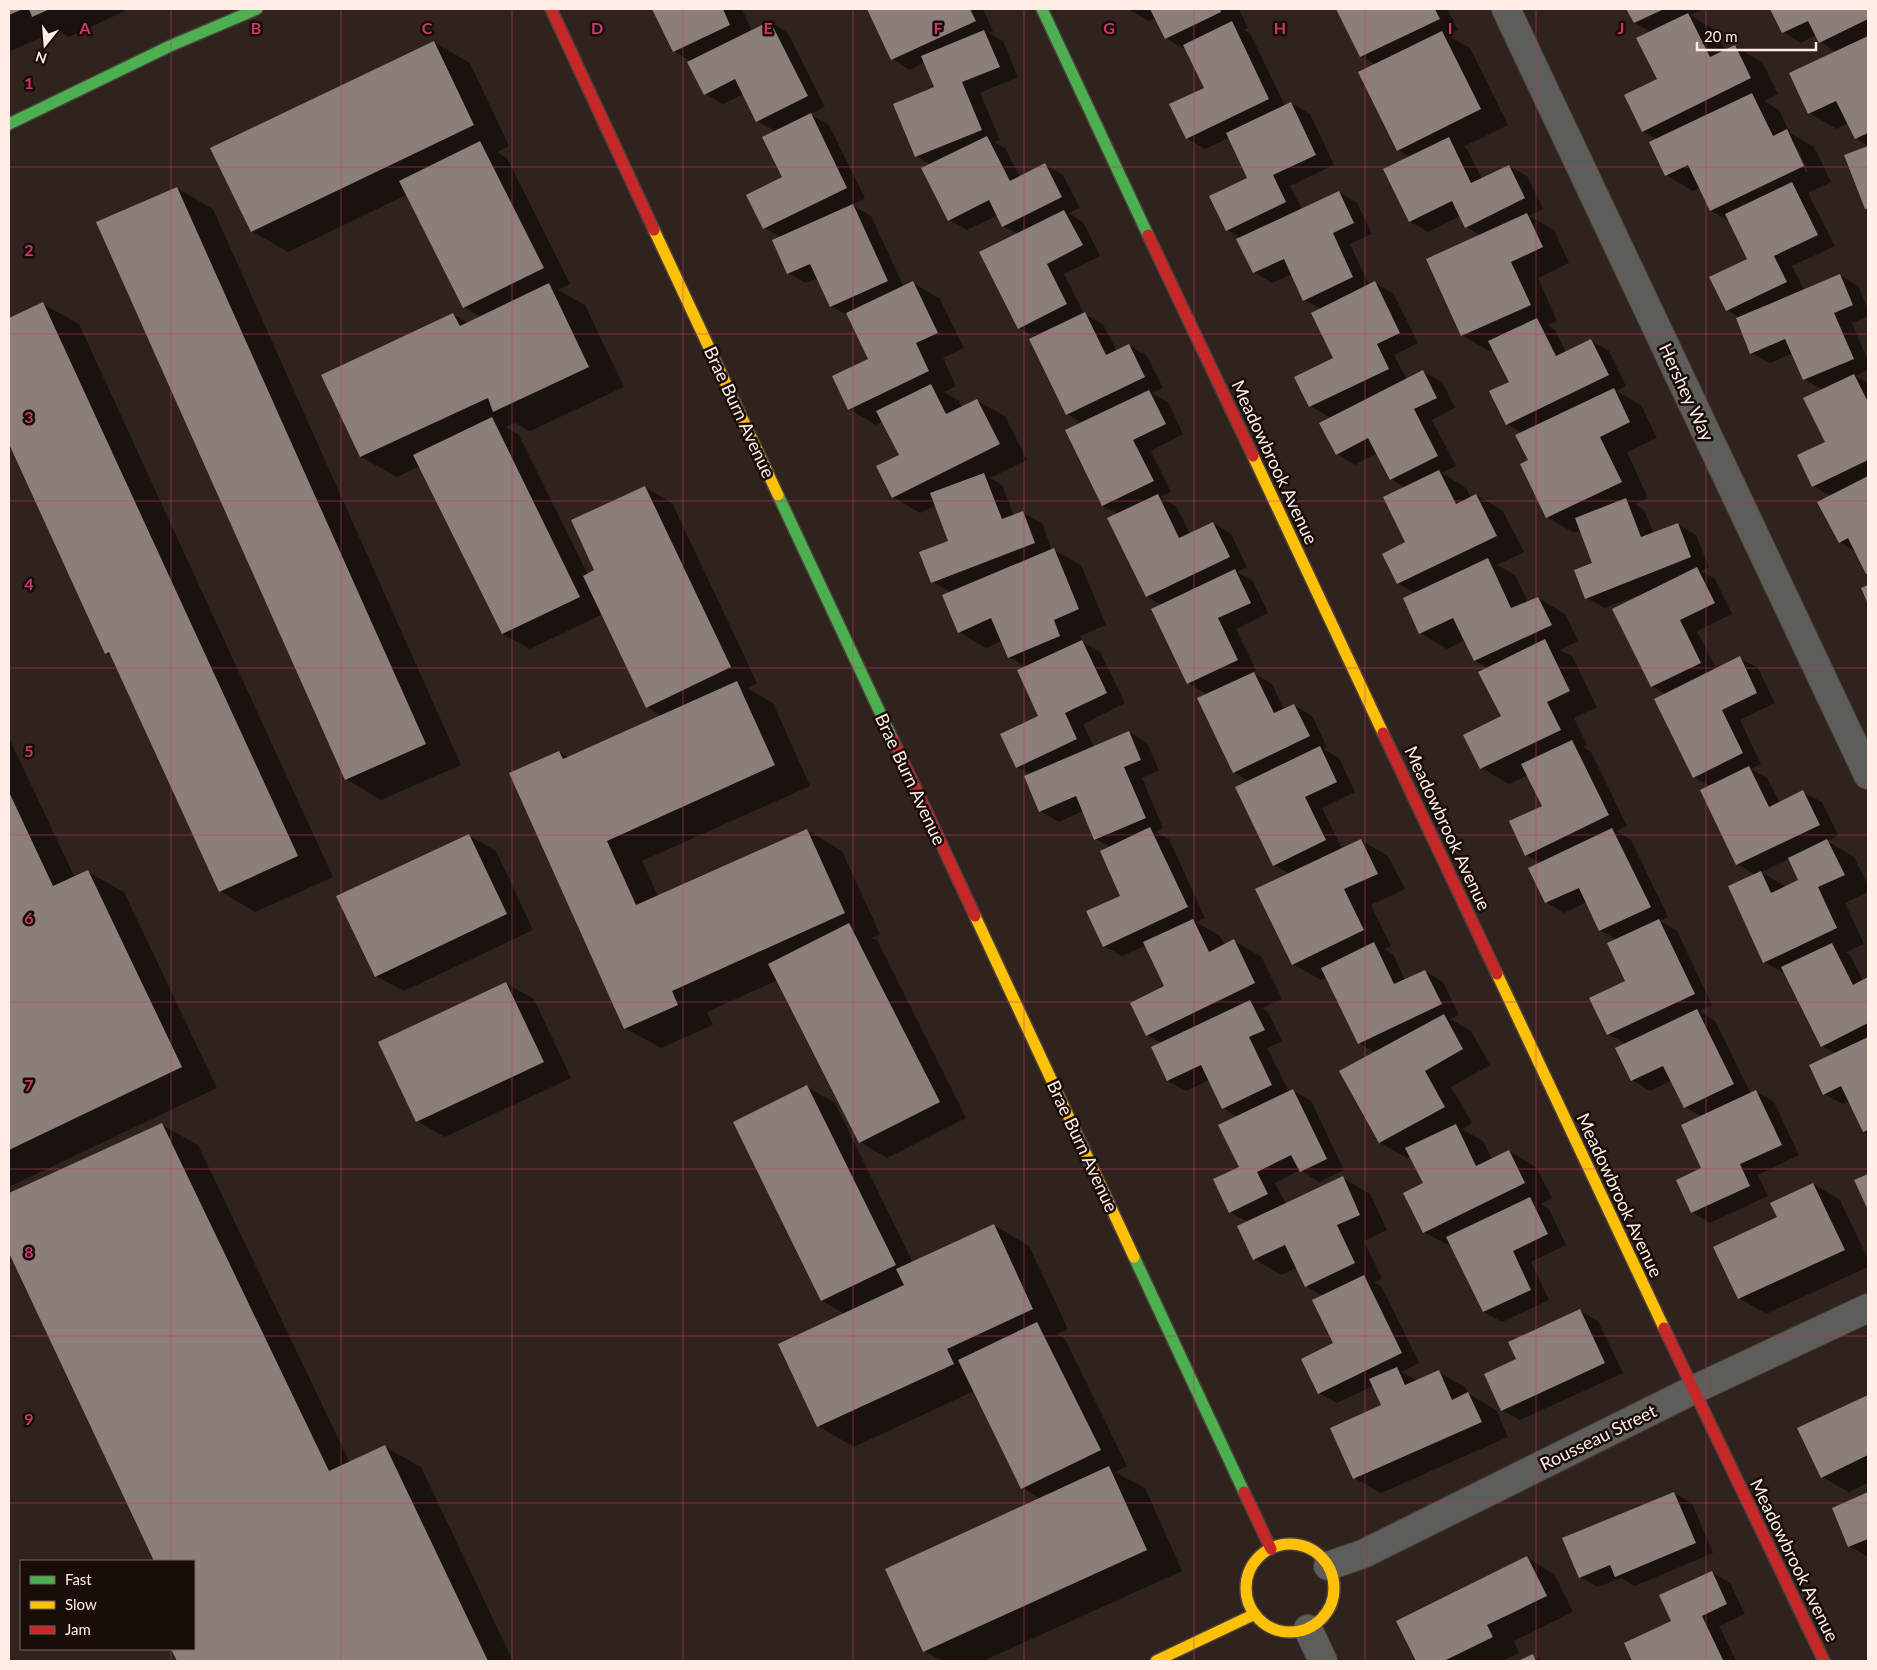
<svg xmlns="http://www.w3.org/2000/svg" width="1877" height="1670" viewBox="0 0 1877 1670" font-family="Lato,sans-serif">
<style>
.shadow{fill:#0007;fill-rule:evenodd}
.building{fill:#8c7f7a}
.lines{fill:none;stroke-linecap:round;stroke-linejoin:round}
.street-casing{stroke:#4b403b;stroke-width:30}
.fast-casing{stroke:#4b403b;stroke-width:14}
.slow-casing{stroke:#4b403b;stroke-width:14}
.jam-casing{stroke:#4b403b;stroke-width:14}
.street{stroke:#5d5d5a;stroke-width:28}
.fast{stroke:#4caf50;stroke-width:11}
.slow{stroke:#ffc107;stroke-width:11}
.jam{stroke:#c62828;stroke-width:11}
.grid{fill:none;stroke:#cb3870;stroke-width:1;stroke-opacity:0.55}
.labels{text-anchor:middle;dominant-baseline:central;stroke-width:5;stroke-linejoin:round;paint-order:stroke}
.street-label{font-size:18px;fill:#ffede6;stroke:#180d08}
.grid-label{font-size:16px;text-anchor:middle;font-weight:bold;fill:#cb3870;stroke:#180d08;stroke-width:5;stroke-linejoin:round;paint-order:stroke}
</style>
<rect width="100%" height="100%" fill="#30231d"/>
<path class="shadow" d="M9,9H129L69,37L57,30L9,52Z
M654,9H742L752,31L770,22L788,33L825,107L810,114L829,125L865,198L852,205L871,216L904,287L913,283L940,299L964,348L943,358L956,386L944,392L959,401L962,408L977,401L1005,416L1027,460L990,478L1002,485L1014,516L1023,513L1042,523L1052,550H1054L1081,565L1106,625L1080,636L1083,642L1100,652L1125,703L1083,724L1094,747L1129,732L1147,743L1159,770L1142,778L1163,828L1155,832L1169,839L1205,918L1196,922L1220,936L1225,945L1233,941L1261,956L1282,999L1262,1008L1268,1012L1282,1041L1267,1048L1289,1092L1292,1090L1311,1101L1344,1170L1319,1182L1300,1170L1275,1183L1286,1204L1343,1178L1370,1194L1387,1230L1364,1241L1382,1279L1374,1282L1382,1287L1419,1363L1402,1372L1418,1381L1439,1372L1466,1388L1469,1394L1496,1410L1508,1437L1381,1493L1354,1478L1382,1406L1373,1386L1337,1403L1319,1393L1335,1343L1323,1296L1306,1286L1297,1268L1281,1275L1254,1259L1248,1222L1230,1212L1241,1168L1237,1117L1223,1108L1209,1080L1186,1091L1168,1081L1153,1048L1161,1043L1147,1035L1165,986L1146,945L1122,956L1104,946L1122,896L1110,847L1095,839L1083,811L1059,822L1040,811L1030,774L1017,767L1040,716L1026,667L1009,657L1002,641L986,648L959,632L951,592L932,582L950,541L936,505L920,513L893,497L900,456L883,421L876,425L849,409L870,359L849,316L831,306L818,278L806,283L788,273L781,237L764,228L783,178L776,131L757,121L744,94L723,104L705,94L692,62L674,51Z
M868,9H983L993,31L989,33L1003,41L1018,77L980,93L1000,140L995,142L1005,148L1020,177L1045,165L1063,175L1080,208L1068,213L1083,222L1100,256L1064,274L1084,314L1103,324L1117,351L1129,345L1147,356L1163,388L1152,393L1168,402L1183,434L1151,451L1171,492L1160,497L1176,506L1190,534L1213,523L1231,534L1247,567L1237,572L1253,581L1268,613L1236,629L1256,670L1252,672L1272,684L1284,710L1294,705L1312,716L1327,747L1323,749L1339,758L1355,792L1322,808L1342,849L1361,840L1388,856L1405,889L1371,905L1391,946L1384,949L1393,954L1405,980L1425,971L1443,982L1459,1015L1450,1019L1471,1031L1490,1065L1451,1087L1472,1123L1462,1129L1483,1141L1492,1159L1509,1151L1536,1167L1552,1198L1541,1204L1549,1209L1566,1245L1531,1262L1549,1300L1502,1322L1484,1312L1452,1247L1424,1232V1183L1411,1156L1407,1158L1380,1143L1340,1072L1376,1053L1359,1043L1327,977L1321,980L1293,964L1290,874L1274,865L1250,782L1234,772L1208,695L1188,683L1162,605L1147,597L1108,519L1118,514L1103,506L1082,423L1067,414L1031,339L1035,337L1019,328L1018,234L1003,226L998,215L967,230L949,220L931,165L916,156L936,88L925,62L910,70L892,59Z
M1128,9H1239L1248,28L1244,30L1250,33L1285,106L1291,103L1310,114L1334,165L1290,186L1302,209L1339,192L1357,203L1372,234L1350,244L1369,285L1375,283L1393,293L1418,343L1394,355L1407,380L1423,372L1442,382L1455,408L1432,420L1456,466L1442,473L1466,488L1471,498L1476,495L1503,511L1524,552L1497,565L1515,575L1528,602L1538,598L1565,614L1578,641L1560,650L1572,656L1597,707L1574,718L1587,745L1583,747L1591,752L1627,826L1616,831L1631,840L1668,917L1660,921L1677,931L1712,1005L1699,1011L1715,1021L1751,1094L1756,1091L1774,1102L1799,1155L1758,1175L1768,1196L1710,1223L1692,1212L1703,1169L1701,1116L1685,1107L1672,1080L1650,1091L1632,1080L1626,1044L1608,1034L1627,982L1617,940L1600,930L1587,902L1564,913L1546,902L1541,863L1526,855L1543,806L1528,775L1509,784L1481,768L1503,717L1488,668L1475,661L1465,640L1447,649L1420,633L1415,593L1398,584L1384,554L1407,543L1406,488L1391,479L1377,453L1355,465L1337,454L1331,418L1310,406L1296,377L1335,358L1321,309L1304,300L1292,274L1272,283L1254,272L1241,238L1227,230L1249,178L1229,138L1205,149L1187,138L1206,89L1187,50L1165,38L1156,18L1149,21Z
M1338,9H1447L1458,30L1447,35L1470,48L1508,125L1463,147L1467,149L1482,179L1509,166L1527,176L1543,209L1529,216L1554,230L1569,263L1538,278L1557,321L1547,325L1555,330L1566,353L1591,341L1609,351L1626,386L1616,391L1641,405L1657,438L1627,452L1648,498L1635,504L1644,510L1654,534L1678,524L1696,535L1709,567L1701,571L1715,579L1732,614L1697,631L1716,669L1740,658L1758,668L1775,703L1740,720L1761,764L1751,769L1767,778L1780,803L1803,792L1822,802L1838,835L1827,841L1854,857L1868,885V892L1845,903L1864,944L1846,952L1850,955L1863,981L1868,978V1134L1864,1131L1850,1101L1843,1104L1824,1094L1836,1054L1822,1046L1786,974L1764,962L1756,875L1737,864L1710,786L1694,777L1665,694L1651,686L1636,596L1605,608L1586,598L1594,564L1581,530L1574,533L1547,517L1522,433L1507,424L1510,382L1493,349L1489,351L1462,335L1481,236L1466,227L1460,216L1428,232L1409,221L1410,157L1398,150L1376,65L1361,56ZM1789,859L1800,881L1787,887L1761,872Z
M1627,9H1702L1690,15L1715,30L1725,51L1734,46L1762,62L1778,94L1764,101L1779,110L1790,133L1814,147L1831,182L1808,193L1835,246L1792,266L1804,290L1840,275L1858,286L1868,310V316L1852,323L1868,361V370L1855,376L1868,383V574L1856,552L1840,542L1831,496L1813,486L1826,443L1823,390L1804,379L1793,353L1770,363L1751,353L1740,318L1727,310L1749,260L1731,222L1711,211L1700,188L1693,191L1666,175L1657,139L1643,132L1625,96L1659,79L1651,32L1634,23ZM1794,148H1797L1808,171L1806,172Z
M1771,9H1868V146L1856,138L1848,123L1837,129L1809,113L1836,52L1820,42L1816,35L1801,43L1783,32Z
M434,42L470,63L509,146L497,152L507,158L570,284L558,290L585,305L624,387L530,431L515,423L505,427L519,435L588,575L596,571L645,487L672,503L757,683L747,688L773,703L810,786L642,861L658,896L807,830L842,851L880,934L872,938L877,940L966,1118L887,1158L860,1142L778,980L707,1012L713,1025L661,1048L625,1028L559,752L569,758L662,716L647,707L603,614L530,649L503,634L420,466L397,477L361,457L323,375L453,314L468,323L481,317L464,307L408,194L288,252L252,231Z
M1868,148V210L1846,156Z
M177,188L213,209L461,765L381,800L346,779Z
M43,304L79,324L333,877L255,912L220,891L112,656L106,653L9,441V319Z
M9,738L75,878L88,872L124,892L217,1088L9,1187Z
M468,835L496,851L533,930L404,991L376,976Z
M506,983L534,999L571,1078L445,1137L417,1121Z
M807,1087L835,1103L913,1263L994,1225L1029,1246L1068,1329L1057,1334L1065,1339L1127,1466L1115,1472L1145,1488L1182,1571L983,1661H942L924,1651L1041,1499L1022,1488L974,1391L854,1447L818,1426L780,1344L845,1314L822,1301L735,1122Z
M162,1125L198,1145L350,1463L385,1447L421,1467L513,1661H178L172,1649H194V1561H155L9,1250V1195Z
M1813,1184L1840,1200L1868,1259V1267L1766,1314L1739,1298L1779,1218Z
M1580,1311L1598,1321L1623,1373L1520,1420L1502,1410L1518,1360Z
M1868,1396V1483L1849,1492L1822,1477L1799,1429Z
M1674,1493L1692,1503L1713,1553L1635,1586L1621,1578L1598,1587L1580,1577Z
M1868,1494V1557L1849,1546L1834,1508Z
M1527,1558L1554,1574L1573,1612L1514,1641L1519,1653L1502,1661H1417L1397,1621Z
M1711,1572L1730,1583L1745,1614L1719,1626L1736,1661H1634L1625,1643L1672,1622Z
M1533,1656L1542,1661H1521Z"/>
<path class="building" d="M9,9H23L9,15Z
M29,9H50L32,17Z
M652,9H723L730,25L673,52Z
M867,9H970L976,21L891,60Z
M1150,9H1220L1221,12L1165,39Z
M1336,9H1435L1440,19L1360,57Z
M1626,9H1664L1634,23Z
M1770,9H1868V19L1819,43L1808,21L1782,33Z
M1688,13L1710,57L1735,45L1751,78L1642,132L1624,95L1657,79L1636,38Z
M770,21L808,96L756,122L735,79L704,95L687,62Z
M1232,21L1269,99L1186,139L1169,104L1204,88L1183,45Z
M984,30L1000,67L962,82L982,130L915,157L893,104L934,87L921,56Z
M1442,31L1481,109L1397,151L1358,72Z
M1868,36V133L1855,139L1836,101L1808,114L1789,73Z
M434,41L474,125L251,232L210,148Z
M1752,93L1773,136L1787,129L1804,166L1710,211L1688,165L1665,176L1649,142Z
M1291,102L1316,155L1273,175L1286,202L1226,231L1209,196L1247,178L1226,133Z
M811,113L847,188L763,229L746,195L782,177L762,137Z
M987,136L1010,181L1045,163L1062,197L1002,227L989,200L948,221L921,168Z
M1449,137L1471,183L1509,165L1525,198L1465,228L1452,201L1409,222L1383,169Z
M480,141L544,268L463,308L399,181Z
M1868,146V208L1865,209L1844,155Z
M1792,182L1818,235L1774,256L1787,282L1726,311L1709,277L1747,259L1725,214Z
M177,187L426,744L345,780L96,222Z
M1339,191L1354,223L1333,233L1353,277L1303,301L1284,259L1253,273L1236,239Z
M853,204L888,281L830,307L810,264L787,274L772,240Z
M1064,210L1083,245L1047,264L1067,304L1018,329L979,252Z
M1527,213L1543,247L1511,262L1531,305L1461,336L1426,259Z
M1840,274L1853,305L1834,313L1854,359L1803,380L1785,339L1750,354L1736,318Z
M913,281L938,333L916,343L929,371L848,410L832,376L868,359L846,313Z
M1375,281L1400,333L1377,344L1389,369L1309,407L1294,377L1333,358L1311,313Z
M549,283L589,367L493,412L488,398L360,457L321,375L453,313L460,326Z
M43,302L298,856L219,892L109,652L105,654L9,444V318Z
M1085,312L1106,355L1129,344L1145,377L1066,415L1029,339Z
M1537,318L1556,356L1591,339L1609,375L1506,425L1489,391L1509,382L1488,341Z
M1423,370L1437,398L1414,409L1438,456L1390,480L1368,438L1336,455L1319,423Z
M1854,374L1868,402V460L1812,487L1797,455L1825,442L1803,398Z
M931,384L946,414L977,399L1000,444L892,498L876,466L899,455L876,411Z
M1614,388L1630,422L1600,437L1622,482L1546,518L1520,464L1528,460L1515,435Z
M1149,390L1166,424L1133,440L1154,481L1102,506L1065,430Z
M492,417L580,597L502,634L413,455Z
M1439,470L1456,504L1476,494L1497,536L1397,584L1382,554L1405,542L1383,497Z
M984,473L1002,519L1023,511L1035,543L931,583L919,552L948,541L930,493Z
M1868,476V573L1866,574L1848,538L1839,543L1817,502Z
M645,486L731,667L646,708L583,576L594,570L571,520Z
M1158,494L1179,538L1213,522L1230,557L1146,597L1107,518Z
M1626,498L1641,537L1678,523L1691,557L1585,599L1574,570L1592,563L1575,518Z
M1054,548L1079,609L1054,620L1060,636L1008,658L991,618L958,633L942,595Z
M1488,558L1511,608L1538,597L1552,625L1474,661L1453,618L1419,634L1403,598Z
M1697,567L1715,603L1680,620L1701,663L1651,687L1612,609Z
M1235,569L1251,603L1218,618L1238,660L1187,684L1151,609Z
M1868,585V604L1861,588Z
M1545,639L1570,691L1547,702L1561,730L1480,769L1463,735L1501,716L1478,672Z
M1082,640L1107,693L1065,713L1077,739L1016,768L1000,734L1038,716L1017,670Z
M1740,656L1757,693L1722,710L1743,753L1693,778L1654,699Z
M1254,672L1274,713L1294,704L1310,736L1233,773L1197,698Z
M737,681L775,765L607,841L636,905L807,829L845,913L672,991L678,1005L624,1029L509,773L559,751L563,759Z
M1129,731L1141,760L1124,767L1146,818L1094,840L1076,796L1039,812L1024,776Z
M1572,740L1609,815L1525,856L1509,821L1542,806L1521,764Z
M1320,746L1337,782L1305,797L1326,840L1273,866L1235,787Z
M1749,766L1769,807L1803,790L1820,825L1736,865L1700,790Z
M9,792L53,886L88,870L182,1067L9,1150Z
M1150,827L1188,907L1103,947L1086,911L1120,896L1100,851Z
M1612,828L1651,907L1599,931L1579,888L1545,903L1528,868Z
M469,834L507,914L375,977L336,896Z
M1361,839L1378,874L1344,889L1364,930L1292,965L1255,889Z
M1827,839L1845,875L1818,887L1837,928L1763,963L1728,886L1761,871L1771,893L1798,880L1788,858Z
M1193,919L1209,952L1234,939L1255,983L1146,1036L1130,1003L1164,986L1143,942Z
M1659,919L1695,994L1607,1035L1589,998L1625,981L1607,943Z
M849,923L940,1102L859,1143L768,964Z
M1374,942L1394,984L1425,970L1442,1004L1358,1044L1321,968Z
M1832,943L1853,985L1868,977V1023L1821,1047L1781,967Z
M506,982L544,1062L416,1122L378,1042Z
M1250,1000L1265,1030L1249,1037L1272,1085L1222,1109L1201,1065L1167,1081L1151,1047Z
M1697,1009L1734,1084L1684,1108L1663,1066L1631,1081L1615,1048Z
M1444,1014L1463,1049L1425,1071L1445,1107L1379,1143L1339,1071Z
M1868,1037V1130L1863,1132L1841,1086L1823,1095L1809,1065Z
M807,1085L896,1265L821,1301L733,1122Z
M1293,1089L1327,1159L1300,1172L1291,1155L1257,1172L1268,1194L1229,1213L1213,1179L1239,1167L1218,1125Z
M1756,1090L1782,1145L1740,1164L1750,1186L1691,1213L1676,1180L1701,1168L1681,1125Z
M162,1123L329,1471L385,1445L488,1661H177L171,1649H194V1561H154L9,1253V1193Z
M1456,1124L1476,1166L1509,1150L1525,1183L1423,1233L1403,1193L1423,1183L1405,1148Z
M1868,1174V1210L1854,1180Z
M1343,1176L1360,1215L1337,1225L1355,1263L1305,1287L1285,1245L1253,1260L1237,1226Z
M1813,1183L1845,1250L1738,1299L1713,1247L1777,1217L1770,1203Z
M1530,1197L1548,1234L1513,1251L1531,1290L1483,1312L1446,1237Z
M994,1224L1033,1309L947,1349L954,1364L817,1427L778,1344L904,1285L896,1269Z
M1364,1275L1402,1353L1318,1394L1301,1359L1333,1343L1312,1300Z
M1580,1309L1605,1363L1501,1411L1484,1374L1516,1359L1508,1342Z
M1037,1322L1101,1450L1021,1489L958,1360Z
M1397,1367L1405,1385L1439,1370L1452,1400L1468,1392L1482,1422L1353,1479L1330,1428L1381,1405L1369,1379Z
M1868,1395V1455L1821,1478L1797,1428Z
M1109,1466L1147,1550L923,1652L885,1569Z
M1674,1492L1696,1543L1615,1577L1610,1565L1579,1578L1562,1538Z
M1868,1492V1539L1848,1547L1832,1508Z
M1527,1556L1547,1596L1487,1625L1493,1637L1444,1661H1416L1396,1621Z
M1712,1571L1727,1604L1702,1616L1723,1660L1632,1661L1624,1643L1671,1621L1659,1595Z
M1533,1654L1536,1661H1518Z"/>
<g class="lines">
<g class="street-casing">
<path id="street" d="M1506,9L1868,775
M1328,1566L1363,1554L1693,1390L1868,1308
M1308,1629L1323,1661"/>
</g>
<g class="fast-casing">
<path id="fast" d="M1042,9L1148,235
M9,124L170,46L257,9
M778,495L893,740
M1134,1257L1244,1492"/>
</g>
<g class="slow-casing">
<path id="slow" d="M654,230L778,495
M1253,456L1383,733
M975,916L1134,1257
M1497,974L1664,1328
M1246 1588a44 44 0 1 1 88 0a44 44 0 1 1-88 0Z
M1156,1661L1255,1614"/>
</g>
<g class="jam-casing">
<path id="jam" d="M551,9L654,230
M1148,235L1253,456
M1383,733L1497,974
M893,740L975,916
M1664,1328L1824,1661
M1244,1492L1271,1549"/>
</g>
<use href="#street" class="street"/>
<use href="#fast" class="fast"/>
<use href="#slow" class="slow"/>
<use href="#jam" class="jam"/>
</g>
<path class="grid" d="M171,9V1561M341,9V1661M512,9V1661M683,9V1661M853,9V1661M1024,9V1661M1194,9V1661M1365,9V1661M1536,9V1661M1706,9V1661M9,167H1868M9,334H1868M9,501H1868M9,668H1868M9,835H1868M9,1002H1868M9,1169H1868M9,1336H1868M9,1503H1868M171,1649V1661"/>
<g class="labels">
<g class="street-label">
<text transform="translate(1687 392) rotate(65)">Hershey Way</text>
<text transform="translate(740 412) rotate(65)">Brae Burn Avenue</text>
<text transform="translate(1275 462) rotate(65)">Meadowbrook Avenue</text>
<text transform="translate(911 779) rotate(65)">Brae Burn Avenue</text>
<text transform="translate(1448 828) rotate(65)">Meadowbrook Avenue</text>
<text transform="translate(1083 1146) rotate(65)">Brae Burn Avenue</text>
<text transform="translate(1620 1195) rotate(65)">Meadowbrook Avenue</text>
<text transform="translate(1598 1437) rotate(-26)">Rousseau Street</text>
<text transform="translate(1795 1560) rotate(64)">Meadowbrook Avenue</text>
</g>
</g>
<g class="grid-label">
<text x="85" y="34">A</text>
<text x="256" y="34">B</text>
<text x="427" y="34">C</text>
<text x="597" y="34">D</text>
<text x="768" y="34">E</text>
<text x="938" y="34">F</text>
<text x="1109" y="34">G</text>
<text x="1280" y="34">H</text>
<text x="1450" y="34">I</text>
<text x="1621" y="34">J</text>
<text x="29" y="89">1</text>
<text x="29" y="256">2</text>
<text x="29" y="423">3</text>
<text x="29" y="590">4</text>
<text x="29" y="757">5</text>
<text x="29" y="924">6</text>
<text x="29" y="1091">7</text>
<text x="29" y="1258">8</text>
<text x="29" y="1425">9</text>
</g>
<rect width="1877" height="1670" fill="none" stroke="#ffede6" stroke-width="20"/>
<rect x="20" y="1560" width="175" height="90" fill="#180d08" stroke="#746761"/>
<rect x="30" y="1576" width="25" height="8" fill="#4caf50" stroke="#746761"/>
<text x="65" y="1585" font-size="15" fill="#ffede6">Fast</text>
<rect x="30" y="1601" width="25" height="8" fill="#ffc107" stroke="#746761"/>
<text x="65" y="1610" font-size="15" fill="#ffede6">Slow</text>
<rect x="30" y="1626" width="25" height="8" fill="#c62828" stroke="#746761"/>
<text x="65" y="1635" font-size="15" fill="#ffede6">Jam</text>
<g transform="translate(45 45) rotate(197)" stroke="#180d08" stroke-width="4" paint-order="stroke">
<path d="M0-4L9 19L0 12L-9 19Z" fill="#ffede6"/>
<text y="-8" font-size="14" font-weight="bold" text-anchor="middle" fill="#ffede6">N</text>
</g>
<path d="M1697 42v8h119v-8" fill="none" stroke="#ffede6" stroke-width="2.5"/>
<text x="1704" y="42" font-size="15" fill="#ffede6" stroke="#180d08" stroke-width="4" paint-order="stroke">20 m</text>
</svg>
